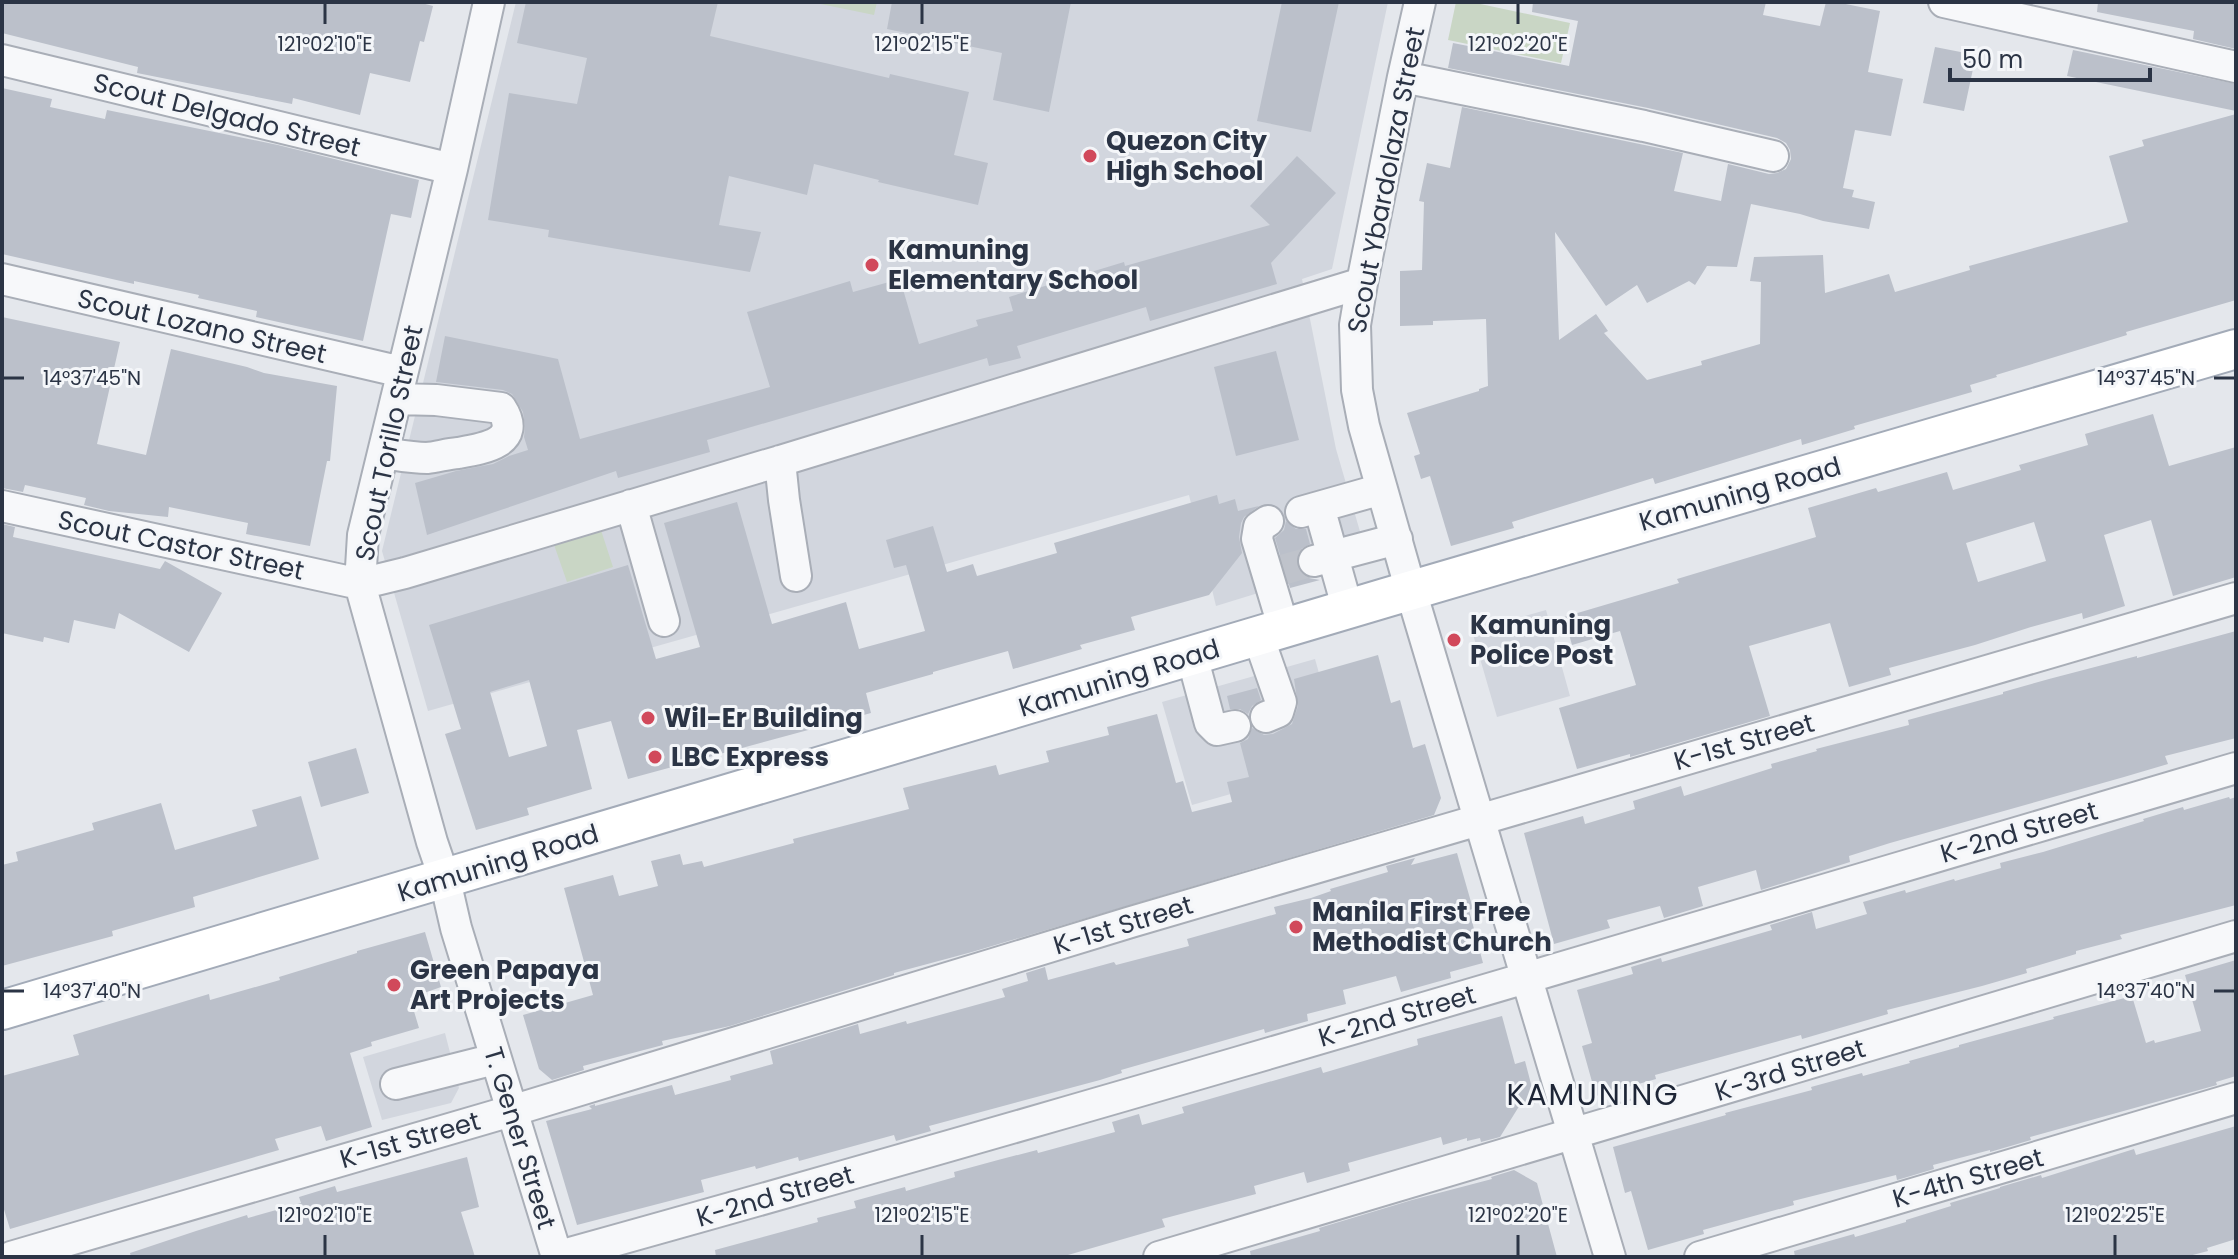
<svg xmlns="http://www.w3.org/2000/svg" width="2238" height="1259" viewBox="0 0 2238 1259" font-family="Poppins,sans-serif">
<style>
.built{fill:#d2d6de}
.green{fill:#c9d6c5}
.building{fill:#bbc0ca;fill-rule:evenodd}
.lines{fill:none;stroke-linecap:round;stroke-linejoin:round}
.minor-tunnel{stroke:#bfc3cb;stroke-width:30;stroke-dasharray:30 15;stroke-linecap:butt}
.minor-casing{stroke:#a9aeb7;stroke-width:34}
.major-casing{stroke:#a3abb8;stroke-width:42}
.minor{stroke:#f7f8fa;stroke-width:30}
.major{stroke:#fff;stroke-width:38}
.ticks{fill:none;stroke:#2b3445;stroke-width:3}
.poi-dot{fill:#d1495b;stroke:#f4f6f9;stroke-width:3}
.labels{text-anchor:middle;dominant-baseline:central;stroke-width:6;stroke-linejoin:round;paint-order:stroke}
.street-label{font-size:26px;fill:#2b3445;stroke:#f4f6f9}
.poi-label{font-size:26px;font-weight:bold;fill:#2b3445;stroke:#f4f6f9;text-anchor:start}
.quarter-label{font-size:30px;letter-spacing:2px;fill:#1d2536;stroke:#f4f6f9}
.ticks-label{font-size:20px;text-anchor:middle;fill:#2b3445;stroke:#f4f6f9;stroke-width:6;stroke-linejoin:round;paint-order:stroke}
</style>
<rect width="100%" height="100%" fill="#e4e7ec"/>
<path class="built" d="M516,2H1388L1332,269L1302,279L1336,449L1368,559L1216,606L1189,495L428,711L382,551Z
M1546,610L1570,696L1497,717L1472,631Z
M1315,659L1344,762L1192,805L1162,702Z
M445,1033L459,1088L451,1103L382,1120L363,1057Z"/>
<path class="green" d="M811,2H877L874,15Z
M1456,2H1471L1570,23L1561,63L1448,40Z
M599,524L613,567L567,582L552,539Z"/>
<path class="building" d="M2,2H418L433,6L424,42L420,41L410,82L370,73L360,115L293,98L292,104L137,73L138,67L2,33Z
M526,2H718L710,36L889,78L890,74L969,92L954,155L988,163L978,205L878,182L879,180L814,164L807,195L729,176L719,225L761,232L750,272L548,237L549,230L488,220L509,93L577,104L587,58L517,43Z
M892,2H1071L1049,112L993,100L1002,53L887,29Z
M1282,2H1339L1311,132L1257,121Z
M1533,2H1766L1763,15L1820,26L1826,2H1836L1880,11L1868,72L1903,79L1891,136L1855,130L1843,188L1854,190L1852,197L1875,202L1869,229L1823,221L1800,214L1751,204L1737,267L1707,266L1695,285L1689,281L1647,303L1637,285L1606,306L1555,232L1559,340L1596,314L1608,331L1604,333L1647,380L1702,365L1701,361L1760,344L1761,282L1750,281L1754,257L1823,255L1825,293L1889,274L1895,292L1970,270L1969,266L2128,222L2109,156L2144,146L2142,140L2236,114V300L2126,332L2127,335L1996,375L1997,377L1970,385L1972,392L1854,426L1855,429L1802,445L1801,439L1655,484L1653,478L1512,522L1514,528L1451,546L1430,476L1421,479L1414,456L1420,454L1407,413L1479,391V389L1488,386L1486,319L1433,321V325L1400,326V271L1422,270L1424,202L1419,201L1427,163L1450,168L1462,107L1683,153L1674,191L1721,201L1728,164L1769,174L1777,173L1786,169L1791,159L1790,150L1786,143L1777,138L1648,108L1448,68L1453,43L1569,66L1578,21L1532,12Z
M2098,2H2236V49L2193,39L2194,31L2097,12Z
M1935,47L1976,55L1964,111L1923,103Z
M2073,50L2236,84V111L2067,76Z
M2,88L52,99L50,107L105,119L107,110L278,145L419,180L411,218L391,214L363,341L256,317L257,311L198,298L199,295L134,281V284L2,254Z
M1297,156L1336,193L1271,263L1277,284L1150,321L1146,307L1017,346L1021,358L989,366L987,358L707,440L710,452L618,478L616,471L427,535L415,483L456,471L493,464L509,456L528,450L524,437L525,428L523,412L512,394L503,390L436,382L445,336L558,359L580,439L770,387L747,312L850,281L853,292L900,279L919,344L978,326L976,320L1013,311L1009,297L1124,262L1125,266L1270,225L1250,206Z
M2,317L120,342L97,444L146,455L171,349L247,367L264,373L337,386L330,461H327L310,546L246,534L248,523L169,507L168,517L109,511L84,505L86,498L25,485L23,492L2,488Z
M1276,351L1299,440L1236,456L1214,367Z
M2153,414L2169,466L2236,447V577L2173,596L2151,520L2104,535L2125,606L2083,619L2082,613L2031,627L1975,645L1889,668L1891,675L1849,687L1830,623L1749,646L1770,716L1630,757V754L1577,769L1559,708L1636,685L1620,631L1572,645L1564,617L1679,583L1677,579L1816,537L1808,508L1876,488L1878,492L1947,472L1953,490L2021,470L2019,465L2088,445L2085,434ZM2034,522L2046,561L1978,582L1966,543Z
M1217,495L1219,504L1235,499L1238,511L1259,506L1244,517L1241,523L1239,537L1242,553L1209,595L1131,617L1135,630L1080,645L1082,649L1013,669L1008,651L933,672V674L866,693L871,713L628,779L611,721L577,730L592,789L527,808L529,815L476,830L445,734L461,729L429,625L628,565L656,659L700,647L664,523L737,502L772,624L846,602L859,649L925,631L906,565L894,568L886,540L933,526L947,572L973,564L977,576L1057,553L1054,543ZM529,680L547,746L509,757L490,692Z
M1286,521L1296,529H1306L1310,544L1301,549L1297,557L1296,565L1301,573L1309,578L1320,580L1290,588L1275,538L1284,530Z
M2,524L15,527L13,537L160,569L165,561L222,593L189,652L119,613L115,629L74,620L69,643L44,637L43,642L2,633Z
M2236,631V738L2165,756L2168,764L2124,777L1890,843L1849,856L1850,862L1761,890L1756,870L1698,887L1703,906L1664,918L1660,906L1607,920L1610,928L1554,944L1524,833L1583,816L1585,824L1635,809L1633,801L1681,786L1684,796L1772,768L1771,764L1817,751L1816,749L1909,725L1908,720L2003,694V692L2049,679L2137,656V658Z
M1378,655L1391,703L1400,700L1413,748L1425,744L1441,798L1434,815L972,952L894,973V975L730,1026L662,1041L663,1045L583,1066L584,1070L552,1080L539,1069L523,1015L593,995L564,888L613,875L619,896L658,886L651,861L680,854L683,865L702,861L704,867L794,843L793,839L909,809L903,788L996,765L999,775L1049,762L1046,751L1109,735L1107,727L1157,714L1176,783L1183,781L1192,812L1232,802L1227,782L1249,777L1240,743L1248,739L1252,728L1264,735L1273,734L1292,724L1298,706L1294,679Z
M1257,688L1261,700L1252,706L1248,714L1240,709H1230L1227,696Z
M356,748L369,793L321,807L308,762Z
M301,796L319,859L193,897L195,907L112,931L113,936L2,966V865L18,861L16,852L94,830L92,823L161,803L175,850L257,826L252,810Z
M2229,797L2230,799L2236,797V905L2120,935L2122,939L2076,951V954L2026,969L2027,973L1982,986L1887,1010L1888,1014L1802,1039L1801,1035L1655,1075L1656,1079L1596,1096L1582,1046L1592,1043L1577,990L1633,974L1631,967L1661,958L1662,962L1772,930L1770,925L1812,912L1816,929L1867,914L1863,902L1905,890L1906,893L1954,879L1955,881L2001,868L2000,863L2043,852L2144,821L2143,819L2183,807L2184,810Z
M1457,853L1473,909L1469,910L1483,963L1450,972L1451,978L1401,992L1396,976L1343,990L1346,1004L1307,1014L1308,1021L1265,1033L1264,1029L1121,1070L1122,1073L1100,1080L929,1126L931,1131L896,1141L894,1135L799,1161L798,1157L756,1169L755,1166L701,1180L704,1192L577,1225L546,1121L592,1109L589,1106L595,1104V1106L672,1085L675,1095L731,1080L730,1076L773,1064L770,1051L858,1024L860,1034L906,1021L907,1024L1005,997L1002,989L1028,981L1026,973L1045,967L1048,980L1114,962L1116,965L1189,946L1187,939L1276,914L1274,907L1311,898L1331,891L1330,889L1388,872L1386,866L1415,858L1411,865Z
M425,932L441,987L410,998L419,1028L371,1042L372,1046L350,1053L372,1127L326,1141L321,1126L275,1139L279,1150L10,1229L2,1203V1076L79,1055L73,1035L209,994L210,1000L280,980L279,977L357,953V951Z
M2236,960V1076L2216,1082L2217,1085L2030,1137L2031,1140L1990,1152V1150L1933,1165L1934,1169L1904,1178L1897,1180L1896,1175L1793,1201L1794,1205L1703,1230L1704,1234L1648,1250L1631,1191L1625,1193L1613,1147L1726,1115L1725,1113L1812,1090L1811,1087L1862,1073L1863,1076L1910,1063L1909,1061L1959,1047V1045L2054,1019L2053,1017L2132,996L2146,1043L2154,1040L2155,1043L2201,1031L2185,975Z
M1502,1016L1515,1064L1525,1061L1536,1103L1518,1108L1500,1137L1481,1142L1480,1138L1467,1141V1138L1443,1145L1441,1137L1348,1163L1350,1171L1307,1183L1304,1172L1254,1186L1256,1194L1162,1219L1165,1227L1061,1257H716L715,1250L818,1222L817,1218L856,1208L854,1201L905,1187L906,1191L955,1177L954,1172L998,1160L1037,1150L1038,1153L1115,1132L1112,1122L1139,1114L1142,1125L1184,1113L1182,1107L1321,1067L1323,1073L1418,1045L1417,1039Z
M2236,1126V1239L2207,1248L2208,1251L2185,1257H1795L1794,1251L1854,1234L1855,1237L1906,1222V1220L1951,1206L1950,1203L2000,1188V1187L2041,1175L2042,1178L2134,1149L2136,1155Z
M467,1157L479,1207L461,1212L475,1257H131L130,1253L196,1231L247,1215L248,1218L301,1203L299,1197L335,1186L337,1192Z
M1514,1170L1537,1183L1557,1257H1251L1250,1251L1320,1231L1319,1228L1412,1200L1492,1179L1491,1177Z"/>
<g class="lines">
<path class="minor-tunnel" d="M1282,570L1314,561"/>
<g class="minor-casing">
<path id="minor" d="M489,2L452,169L363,535L360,584L432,842L445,880L456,928L557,1257
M1420,2L1403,77L1362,283L1355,325L1357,390L1364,426L1411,591L1610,1257
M1944,2L2236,67
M2,60L452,169
M1403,77L1644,126L1773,156
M2,279L402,372
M383,453C397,455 412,458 427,458C437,457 447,454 458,453C482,449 524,443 501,408L436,400L396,399
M780,461L784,500L796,576
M631,505L664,621
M2,506L360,584L405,573L780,461L1362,283
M1319,507L1348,610
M1301,512L1382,489
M1268,521L1259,527L1257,539L1284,629
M1314,561L1397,539
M1258,636L1281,702L1278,712L1266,717
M1192,656L1210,723L1217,730L1235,726
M396,1084L495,1059
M11,1257L511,1111L1131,922L2236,598
M556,1257C1118,1101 1677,933 2236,768
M1159,1257L2236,936
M1700,1257L2236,1098"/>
</g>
<g class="major-casing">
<path id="major" d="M2,1010L1385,598L2236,349"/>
</g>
<use href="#minor" class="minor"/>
<use href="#major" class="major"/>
</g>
<path class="ticks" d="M325,4V24M922,4V24M1518,4V24M4,378H24M2214,378H2234M4,991H24M2214,991H2234M325,1235V1255M922,1235V1255M1518,1235V1255M2115,1235V1255"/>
<g class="poi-dot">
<circle cx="1090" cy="156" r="8"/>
<circle cx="872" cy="265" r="8"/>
<circle cx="1454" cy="640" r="8"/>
<circle cx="648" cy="718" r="8"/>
<circle cx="655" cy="757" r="8"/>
<circle cx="1296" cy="927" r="8"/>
<circle cx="394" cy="985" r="8"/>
</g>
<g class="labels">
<g class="street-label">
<text transform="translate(227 115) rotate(14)">Scout Delgado Street</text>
<text transform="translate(1386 180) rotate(-79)">Scout Ybardolaza Street</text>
<text transform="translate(202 326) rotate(13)">Scout Lozano Street</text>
<text transform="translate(389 443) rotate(-78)">Scout Torillo Street</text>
<text transform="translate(1740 494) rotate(-16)">Kamuning Road</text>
<text transform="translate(181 545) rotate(12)">Scout Castor Street</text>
<text transform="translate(1119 678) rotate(-17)">Kamuning Road</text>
<text transform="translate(1744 742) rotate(-16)">K-1st Street</text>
<text transform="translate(2019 832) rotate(-16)">K-2nd Street</text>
<text transform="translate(498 863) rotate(-17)">Kamuning Road</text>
<text transform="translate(1123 925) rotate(-17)">K-1st Street</text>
<text transform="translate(1397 1016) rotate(-16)">K-2nd Street</text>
<text transform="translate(1790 1070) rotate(-17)">K-3rd Street</text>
<text transform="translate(520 1138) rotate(73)">T. Gener Street</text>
<text transform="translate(410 1140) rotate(-16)">K-1st Street</text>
<text transform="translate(1968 1178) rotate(-16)">K-4th Street</text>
<text transform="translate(775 1196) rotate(-16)">K-2nd Street</text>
</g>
<g class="poi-label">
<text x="1106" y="141">Quezon City<tspan x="1106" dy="30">High School</tspan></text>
<text x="888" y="250">Kamuning<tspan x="888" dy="30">Elementary School</tspan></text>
<text x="1470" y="625">Kamuning<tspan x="1470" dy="30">Police Post</tspan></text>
<text x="664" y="718">Wil-Er Building</text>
<text x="671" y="757">LBC Express</text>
<text x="1312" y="912">Manila First Free<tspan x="1312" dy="30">Methodist Church</tspan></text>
<text x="410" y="970">Green Papaya<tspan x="410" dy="30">Art Projects</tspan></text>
</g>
<g class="quarter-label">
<text x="1593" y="1094">KAMUNING</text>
</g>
</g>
<g class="ticks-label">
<text x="325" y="51">121°02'10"E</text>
<text x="922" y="51">121°02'15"E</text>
<text x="1518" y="51">121°02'20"E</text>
<text x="92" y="385">14°37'45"N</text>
<text x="2146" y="385">14°37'45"N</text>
<text x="92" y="998">14°37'40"N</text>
<text x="2146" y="998">14°37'40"N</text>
<text x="325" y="1222">121°02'10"E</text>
<text x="922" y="1222">121°02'15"E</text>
<text x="1518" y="1222">121°02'20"E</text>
<text x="2115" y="1222">121°02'25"E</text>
</g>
<rect width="2238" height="1259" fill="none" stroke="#2b3445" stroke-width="8"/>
<path d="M1950 68v12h200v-12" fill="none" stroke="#2b3445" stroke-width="4"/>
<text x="1962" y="68" font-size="24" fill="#2b3445" stroke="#f4f6f9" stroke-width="6" paint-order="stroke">50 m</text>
</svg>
